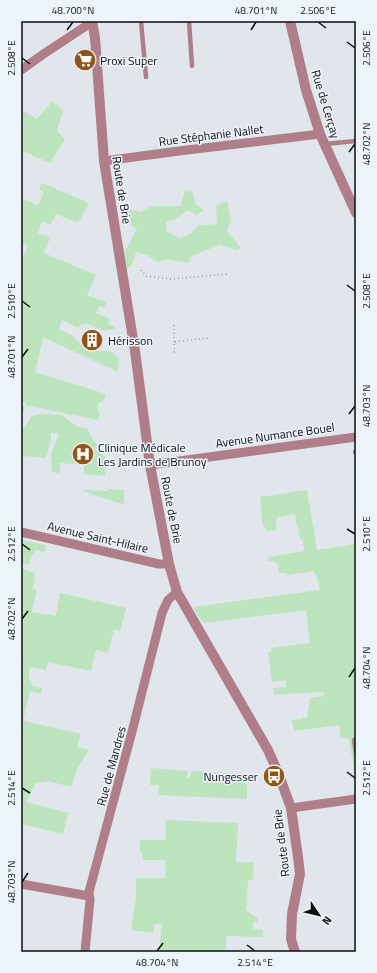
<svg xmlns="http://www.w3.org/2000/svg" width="377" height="973" viewBox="0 0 377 973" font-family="'Titillium Web',sans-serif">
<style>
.green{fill:#bce4bd}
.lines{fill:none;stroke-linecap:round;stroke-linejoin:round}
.path{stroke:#969b9f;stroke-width:1.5;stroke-dasharray:1 3;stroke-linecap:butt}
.service{stroke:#af7e88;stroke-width:4.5}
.minor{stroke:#af7e88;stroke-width:9}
.tertiary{stroke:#af7e88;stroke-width:10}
.ticks{fill:none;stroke:#0d0f11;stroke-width:1.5}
.labels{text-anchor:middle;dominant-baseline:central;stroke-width:3;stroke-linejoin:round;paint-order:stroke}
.poi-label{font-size:12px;fill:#0d0f11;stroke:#edf3fa;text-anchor:start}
.street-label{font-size:12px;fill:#0d0f11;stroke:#edf3fa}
.neatline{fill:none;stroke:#0d0f11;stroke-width:1.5}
.ticks-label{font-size:10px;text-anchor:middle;fill:#0d0f11}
</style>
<rect width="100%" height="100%" fill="#e0e6ec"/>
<path class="green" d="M52,102L63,110L57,131L65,139L50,163L21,150V111H24L37,119Z
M42,183L89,203L78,223L56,214L50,225L42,221L38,233L50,238L44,253L96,275L87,295L106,302L105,308L99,306L96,313L110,319L108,324L115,327V329L104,331L86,323L77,327L62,320L59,329L73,336L81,345L96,351H110L119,358L118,372L43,337L35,372L106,394L103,401L99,403L97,408L100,413L98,420L25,405V402H23L22,406L25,407L21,422V262L28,246L24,244L21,251V198L38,205L44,192L39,189Z
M185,190L193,192L196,205L204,210L197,215L188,210L175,219L166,222V231L180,238L190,234L198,226L217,224L216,206L227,201L231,221L227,231L241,248L237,250L219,245L192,256L188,263L166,259L158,262L147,255L136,252L132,264L127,269L122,257L137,229L131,225L128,209L140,212L152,206H181Z
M45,414L62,415L76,426L87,429L95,443H97L95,450L106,457L105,476L84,474V465L60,463V473L52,472L51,455L59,433H51V439L46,458L21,456V428L23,429L32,416Z
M108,489L124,490V504L116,502L86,492L83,490L108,491Z
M307,490L317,550L356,544V769L354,770L349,739L346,738H341L339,725L294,731L292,720L302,719L303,715L304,718H307L310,698L324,696V692C307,693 291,693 274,695L273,688L286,687V680L272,682L268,652H271V648L310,643L306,610L203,623L193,607L320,590L317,576L313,571L287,575L286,573H279L278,564L273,561H268V557L304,551L303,540H300L298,527H297L295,514L277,517L275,531L267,530L263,525L260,497Z
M21,540L46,545L45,552L36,550L31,557L29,565L22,562L21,564Z
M21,568L34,573L35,578L33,589L37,590L32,612L56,616L60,593L126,608L120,631L114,629L108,653L96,650L91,671L48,662L46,670L30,667C28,676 28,679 34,687L42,688L41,694L30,691L23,721L81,734L77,747L89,750L78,767L71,787L49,781L36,783L26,802L68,813L63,834L21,824Z
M151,768L188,771L187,778H190L191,771L247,774V799L158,795L159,785H150Z
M166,820L238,823L236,862H254L253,880H248L246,910L258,919V922H253V929L263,930V937L226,936V952H159L162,924H154L153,933L131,930L136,897V878H165L166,860H143L142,853L140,852V840H166Z"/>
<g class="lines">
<path class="path" d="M141,270L146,276L171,279L229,274
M174,342V324
M174,352H175L174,342L208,338"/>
<path class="service" d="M141,21L146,77
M189,21L192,66
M325,144L356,141
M355,452H356
M354,740L356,753"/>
<path class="minor" d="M21,70L45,53L92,22
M104,161L179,151L320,134
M150,465L356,437
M21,532L159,564H169
M291,808L356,799
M21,884L89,896
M85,952L90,900L89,892L133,728L162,613L168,600L177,592"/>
<path class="tertiary" d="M92,21L95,38L104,161L135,351L150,465L169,564L177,592L268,750L279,775L291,808L298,857L300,874L292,914L291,939L295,952
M290,21L306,90L320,134L356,213"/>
</g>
<path class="ticks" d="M318,22L326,28M67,30L73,22M251,30L256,22M347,42L355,48M22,58L30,64M349,152L355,144M347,285L355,291M22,301L30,307M22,357L28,349M349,414L355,406M347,529L355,534M22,544L30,550M22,619L28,611M349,677L355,668M347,772L355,778M22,788L30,793M22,882L28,873M247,945L255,951M157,951L163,943"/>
<defs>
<g id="supermarket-disc" transform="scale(1.15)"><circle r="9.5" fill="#93551a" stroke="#edf3fa"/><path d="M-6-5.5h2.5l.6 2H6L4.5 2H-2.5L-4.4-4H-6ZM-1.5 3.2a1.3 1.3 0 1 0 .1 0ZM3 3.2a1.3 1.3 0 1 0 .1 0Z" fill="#fff"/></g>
<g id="building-disc" transform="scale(1.15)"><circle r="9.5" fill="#93551a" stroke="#edf3fa"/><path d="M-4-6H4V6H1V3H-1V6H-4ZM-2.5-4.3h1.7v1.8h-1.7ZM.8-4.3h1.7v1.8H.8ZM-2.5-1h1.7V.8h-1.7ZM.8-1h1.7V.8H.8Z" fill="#fff"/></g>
<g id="hospital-disc" transform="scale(1.15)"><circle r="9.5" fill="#93551a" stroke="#edf3fa"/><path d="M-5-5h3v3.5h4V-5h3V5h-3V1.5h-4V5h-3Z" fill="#fff"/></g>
<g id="bus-disc" transform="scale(1.15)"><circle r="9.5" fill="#93551a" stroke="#edf3fa"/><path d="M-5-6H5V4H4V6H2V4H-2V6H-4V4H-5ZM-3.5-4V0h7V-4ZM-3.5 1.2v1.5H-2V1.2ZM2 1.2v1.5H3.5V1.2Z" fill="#fff"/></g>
</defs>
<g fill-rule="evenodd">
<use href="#supermarket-disc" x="85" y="60"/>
<use href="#building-disc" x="92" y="340"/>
<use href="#hospital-disc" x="83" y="454"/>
<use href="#bus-disc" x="274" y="776"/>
</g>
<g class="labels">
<g class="poi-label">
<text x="100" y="60">Proxi Super</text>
<text x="108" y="340">Hérisson</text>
<text x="98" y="447">Clinique Médicale<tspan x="98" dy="14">Les Jardins de Brunoy</tspan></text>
<text x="258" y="776" text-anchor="end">Nungesser</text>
</g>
<g class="street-label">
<text transform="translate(326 104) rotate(73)">Rue de Cerçay</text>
<text transform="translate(211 135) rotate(-7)">Rue Stéphanie Nallet</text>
<text transform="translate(122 190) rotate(81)">Route de Brie</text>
<text transform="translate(275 435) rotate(-8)">Avenue Numance Bouel</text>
<text transform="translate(172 510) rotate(79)">Route de Brie</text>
<text transform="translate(98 537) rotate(13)">Avenue Saint-Hilaire</text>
<text transform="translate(111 766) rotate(-75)">Rue de Mandres</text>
<text transform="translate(281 843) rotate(-97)">Route de Brie</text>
</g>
</g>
<rect width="377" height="973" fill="none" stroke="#edf3fa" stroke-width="44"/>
<g transform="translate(319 915) rotate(125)" stroke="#edf3fa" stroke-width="3" paint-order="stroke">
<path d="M0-3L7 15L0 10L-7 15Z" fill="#0d0f11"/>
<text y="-6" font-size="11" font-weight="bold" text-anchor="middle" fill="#0d0f11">N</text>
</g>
<rect x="22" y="22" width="333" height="929" class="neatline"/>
<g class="ticks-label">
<text x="73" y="14">48.700°N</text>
<text x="256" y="14">48.701°N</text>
<text x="318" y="14">2.506°E</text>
<text transform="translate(366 48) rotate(-90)" y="4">2.506°E</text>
<text transform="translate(11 58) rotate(-90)" y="4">2.508°E</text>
<text transform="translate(366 144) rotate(-90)" y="4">48.702°N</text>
<text transform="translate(366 291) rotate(-90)" y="4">2.508°E</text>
<text transform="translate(11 301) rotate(-90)" y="4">2.510°E</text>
<text transform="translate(11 357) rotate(-90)" y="4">48.701°N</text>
<text transform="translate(366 406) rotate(-90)" y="4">48.703°N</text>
<text transform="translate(366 534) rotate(-90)" y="4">2.510°E</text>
<text transform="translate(11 544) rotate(-90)" y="4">2.512°E</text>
<text transform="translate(11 619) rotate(-90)" y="4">48.702°N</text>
<text transform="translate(366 668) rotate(-90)" y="4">48.704°N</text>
<text transform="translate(366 778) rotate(-90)" y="4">2.512°E</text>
<text transform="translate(11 788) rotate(-90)" y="4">2.514°E</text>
<text transform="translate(11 882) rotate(-90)" y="4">48.703°N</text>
<text x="157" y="966">48.704°N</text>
<text x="255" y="966">2.514°E</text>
</g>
</svg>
